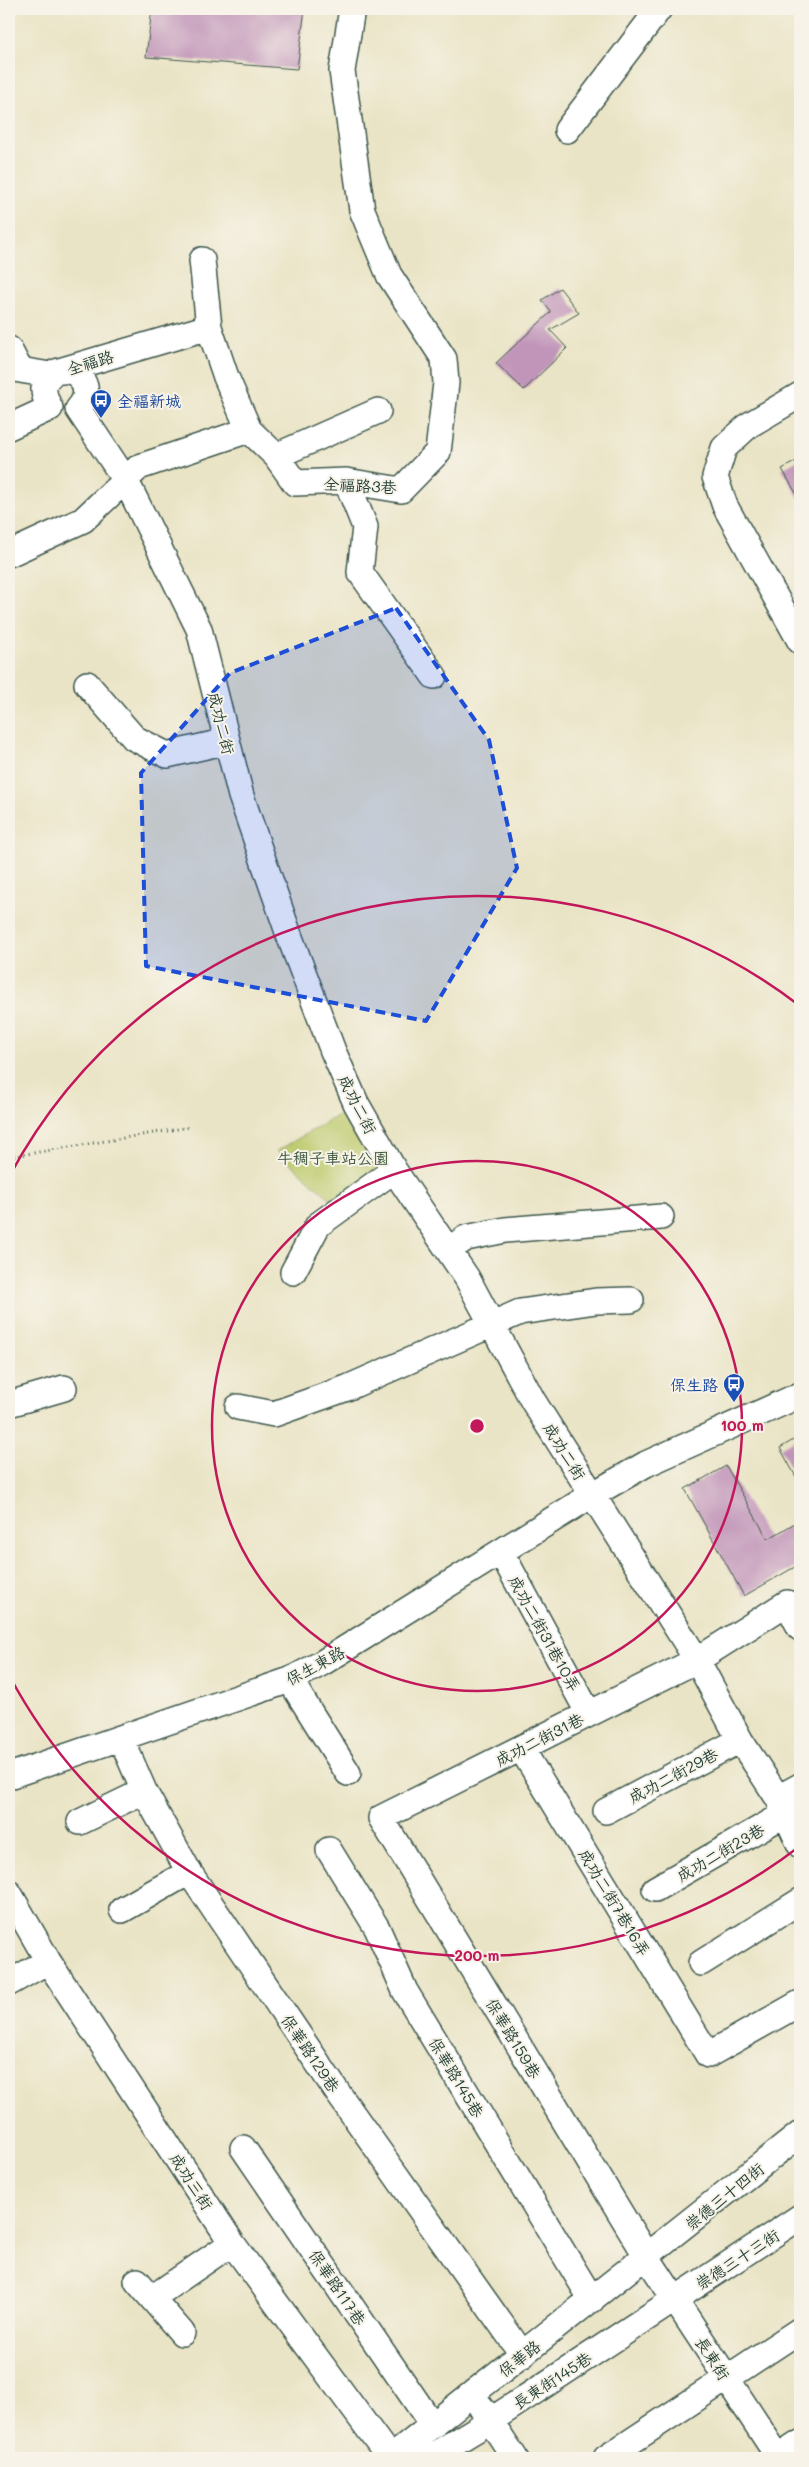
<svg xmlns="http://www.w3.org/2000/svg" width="809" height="2467" viewBox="0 0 809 2467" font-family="Mali,'LXGW WenKai TC',sans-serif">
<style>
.green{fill:#bcc96b;stroke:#6e8350}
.building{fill:#c195b9}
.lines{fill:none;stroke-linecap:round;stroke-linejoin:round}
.minor-casing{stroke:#3d564a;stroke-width:28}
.path{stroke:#3d564a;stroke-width:3;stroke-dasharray:1 4;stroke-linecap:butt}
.minor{stroke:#fff;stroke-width:25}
.marked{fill:#1d4ed8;fill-opacity:0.2;stroke:#1d4ed8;stroke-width:4;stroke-dasharray:10 6;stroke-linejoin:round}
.ring{fill:none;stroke:#c2185b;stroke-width:2.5}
.labels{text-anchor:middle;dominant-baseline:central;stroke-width:4;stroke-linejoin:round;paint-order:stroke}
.street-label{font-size:16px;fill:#1f3d34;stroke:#f7f3e8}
.transit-label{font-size:16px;fill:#164399;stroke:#f7f3e8;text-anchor:start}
.park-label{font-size:16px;fill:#3e593f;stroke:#f7f3e8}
.centre{fill:#c2185b;stroke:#f7f3e8;stroke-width:2.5}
.ring-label{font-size:15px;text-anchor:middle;font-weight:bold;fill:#c2185b;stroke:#f7f3e8;stroke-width:4;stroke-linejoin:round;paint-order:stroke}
</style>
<rect width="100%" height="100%" fill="#f7f3e8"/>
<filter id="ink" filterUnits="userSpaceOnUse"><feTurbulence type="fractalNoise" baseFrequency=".02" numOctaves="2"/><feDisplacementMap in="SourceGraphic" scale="10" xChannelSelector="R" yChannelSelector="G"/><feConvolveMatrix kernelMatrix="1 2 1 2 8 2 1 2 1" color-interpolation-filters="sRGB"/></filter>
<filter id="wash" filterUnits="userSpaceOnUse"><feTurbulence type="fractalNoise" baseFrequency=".0096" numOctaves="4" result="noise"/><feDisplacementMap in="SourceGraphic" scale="20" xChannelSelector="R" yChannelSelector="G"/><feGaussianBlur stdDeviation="1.12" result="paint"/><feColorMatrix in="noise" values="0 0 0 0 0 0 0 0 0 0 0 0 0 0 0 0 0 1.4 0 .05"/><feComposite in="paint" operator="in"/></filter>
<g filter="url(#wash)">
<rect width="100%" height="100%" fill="#eae4c6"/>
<path class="green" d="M345,1111L382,1173L336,1204L277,1151Z"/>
<g id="blocks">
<path class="building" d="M152,9H305L297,69L146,57Z
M560,288L579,313L550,330L567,348L524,390L496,363L551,312L542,300Z
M800,459V500L782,469Z
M800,1436V1484L780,1448Z
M726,1466L768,1539L800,1520V1564L744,1596L685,1489Z"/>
</g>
</g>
<g filter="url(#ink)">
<use href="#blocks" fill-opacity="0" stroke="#3d564a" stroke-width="1"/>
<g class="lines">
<g class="minor-casing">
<path id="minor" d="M567,130L659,9
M202,260L209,327L226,377L249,430L276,456L295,483L346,481L401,490L438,452L446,383L444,359L389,275L362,210L342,71L352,9
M9,349L20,370L50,375
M56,372C81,365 95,391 78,409L126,481L199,629L241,796L289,935L333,1051L356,1103L394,1170L467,1278L533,1401L697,1660L740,1740L778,1798L800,1845
M800,395L749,425L724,448L715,477L725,506L800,641
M9,427L50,408C42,393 40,382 56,372L209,327
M276,456L378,411
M347,482L365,527L360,572L434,676
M9,554L83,520L139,467L249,430
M87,684L134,738L167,755L227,741
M448,1250L466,1238L505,1230L661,1217
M293,1272L318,1225L394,1170
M9,1404L64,1388
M238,1407L274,1414L347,1388L520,1312L596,1301L631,1300
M501,1552L589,1714
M290,1680L348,1773
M121,1738L144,1791L189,1872L340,2096L523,2355
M521,1748L708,2055L800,2003
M9,1776L290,1680L322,1663L592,1495L646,1464L800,1395
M778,1798L800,1786
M606,1811L740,1740
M80,1822L144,1791
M329,1850L377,1928L405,1991L592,2300
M655,1889L785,1814
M9,1893L48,1961L232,2243L390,2458
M122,1910L189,1872
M701,1963L800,1901
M9,1983L48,1961
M243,2148L433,2426
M137,2281L182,2333
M152,2298L232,2243
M481,2407L515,2458
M391,2458L800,2134
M429,2458L490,2421L800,2217
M606,2458L800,2330
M777,2458L800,2443
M779,2458L647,2257L381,1818L697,1660L787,1603L800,1628"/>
</g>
<path class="path" d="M9,1157L190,1127"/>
<use href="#minor" class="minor"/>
</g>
</g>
<path class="marked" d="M396,608L489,740L517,868L426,1021L146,966L141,773L230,673Z"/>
<g class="ring">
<circle cx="477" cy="1426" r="265"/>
<path d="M800 1846A530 530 0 0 1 9 1675M9 1177A530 530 0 0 1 800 1006"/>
</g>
<defs>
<g id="bus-pin" transform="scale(1.125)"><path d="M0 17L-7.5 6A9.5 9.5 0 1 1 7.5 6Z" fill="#1a4fb4" stroke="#f7f3e8"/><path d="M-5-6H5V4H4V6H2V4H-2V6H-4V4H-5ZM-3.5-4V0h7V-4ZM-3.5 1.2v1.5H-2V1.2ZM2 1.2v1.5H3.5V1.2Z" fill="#fff"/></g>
</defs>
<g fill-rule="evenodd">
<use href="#bus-pin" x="101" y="400"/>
<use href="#bus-pin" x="734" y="1384"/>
</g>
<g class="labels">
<g class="street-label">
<text transform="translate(90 362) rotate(-17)">全福路</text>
<text transform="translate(360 485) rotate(3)">全福路3巷</text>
<text transform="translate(222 723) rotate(76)">成功二街</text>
<text transform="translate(358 1104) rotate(63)">成功二街</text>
<text transform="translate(565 1451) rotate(58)">成功二街</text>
<text transform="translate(545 1633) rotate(61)">成功二街31巷10弄</text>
<text transform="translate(315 1665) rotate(-28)">保生東路</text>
<text transform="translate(539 1739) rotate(-27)">成功二街31巷</text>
<text transform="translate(673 1775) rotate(-28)">成功二街29巷</text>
<text transform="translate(720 1852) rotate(-30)">成功二街23巷</text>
<text transform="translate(615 1902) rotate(59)">成功二街7巷16弄</text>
<text transform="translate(514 2038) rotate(59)">保華路159巷</text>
<text transform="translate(311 2053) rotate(56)">保華路129巷</text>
<text transform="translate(457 2077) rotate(59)">保華路145巷</text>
<text transform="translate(192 2181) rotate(57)">成功三街</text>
<text transform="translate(724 2196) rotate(-39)">崇德三十四街</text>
<text transform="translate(737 2259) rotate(-33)">崇德三十三街</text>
<text transform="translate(338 2287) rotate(56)">保華路117巷</text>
<text transform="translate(519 2358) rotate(-38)">保華路</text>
<text transform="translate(713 2358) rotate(57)">長東街</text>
<text transform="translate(552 2380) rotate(-33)">長東街145巷</text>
</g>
<g class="transit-label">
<text x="117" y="400">全福新城</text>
<text x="718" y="1384" text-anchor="end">保生路</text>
</g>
<g class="park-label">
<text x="333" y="1157">牛稠子車站公園</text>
</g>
</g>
<circle cx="477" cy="1426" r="8" class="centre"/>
<g class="ring-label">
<text x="742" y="1431">100 m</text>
<text x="477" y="1961">200 m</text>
</g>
<rect width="809" height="2467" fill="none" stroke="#f7f3e8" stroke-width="30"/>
</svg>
